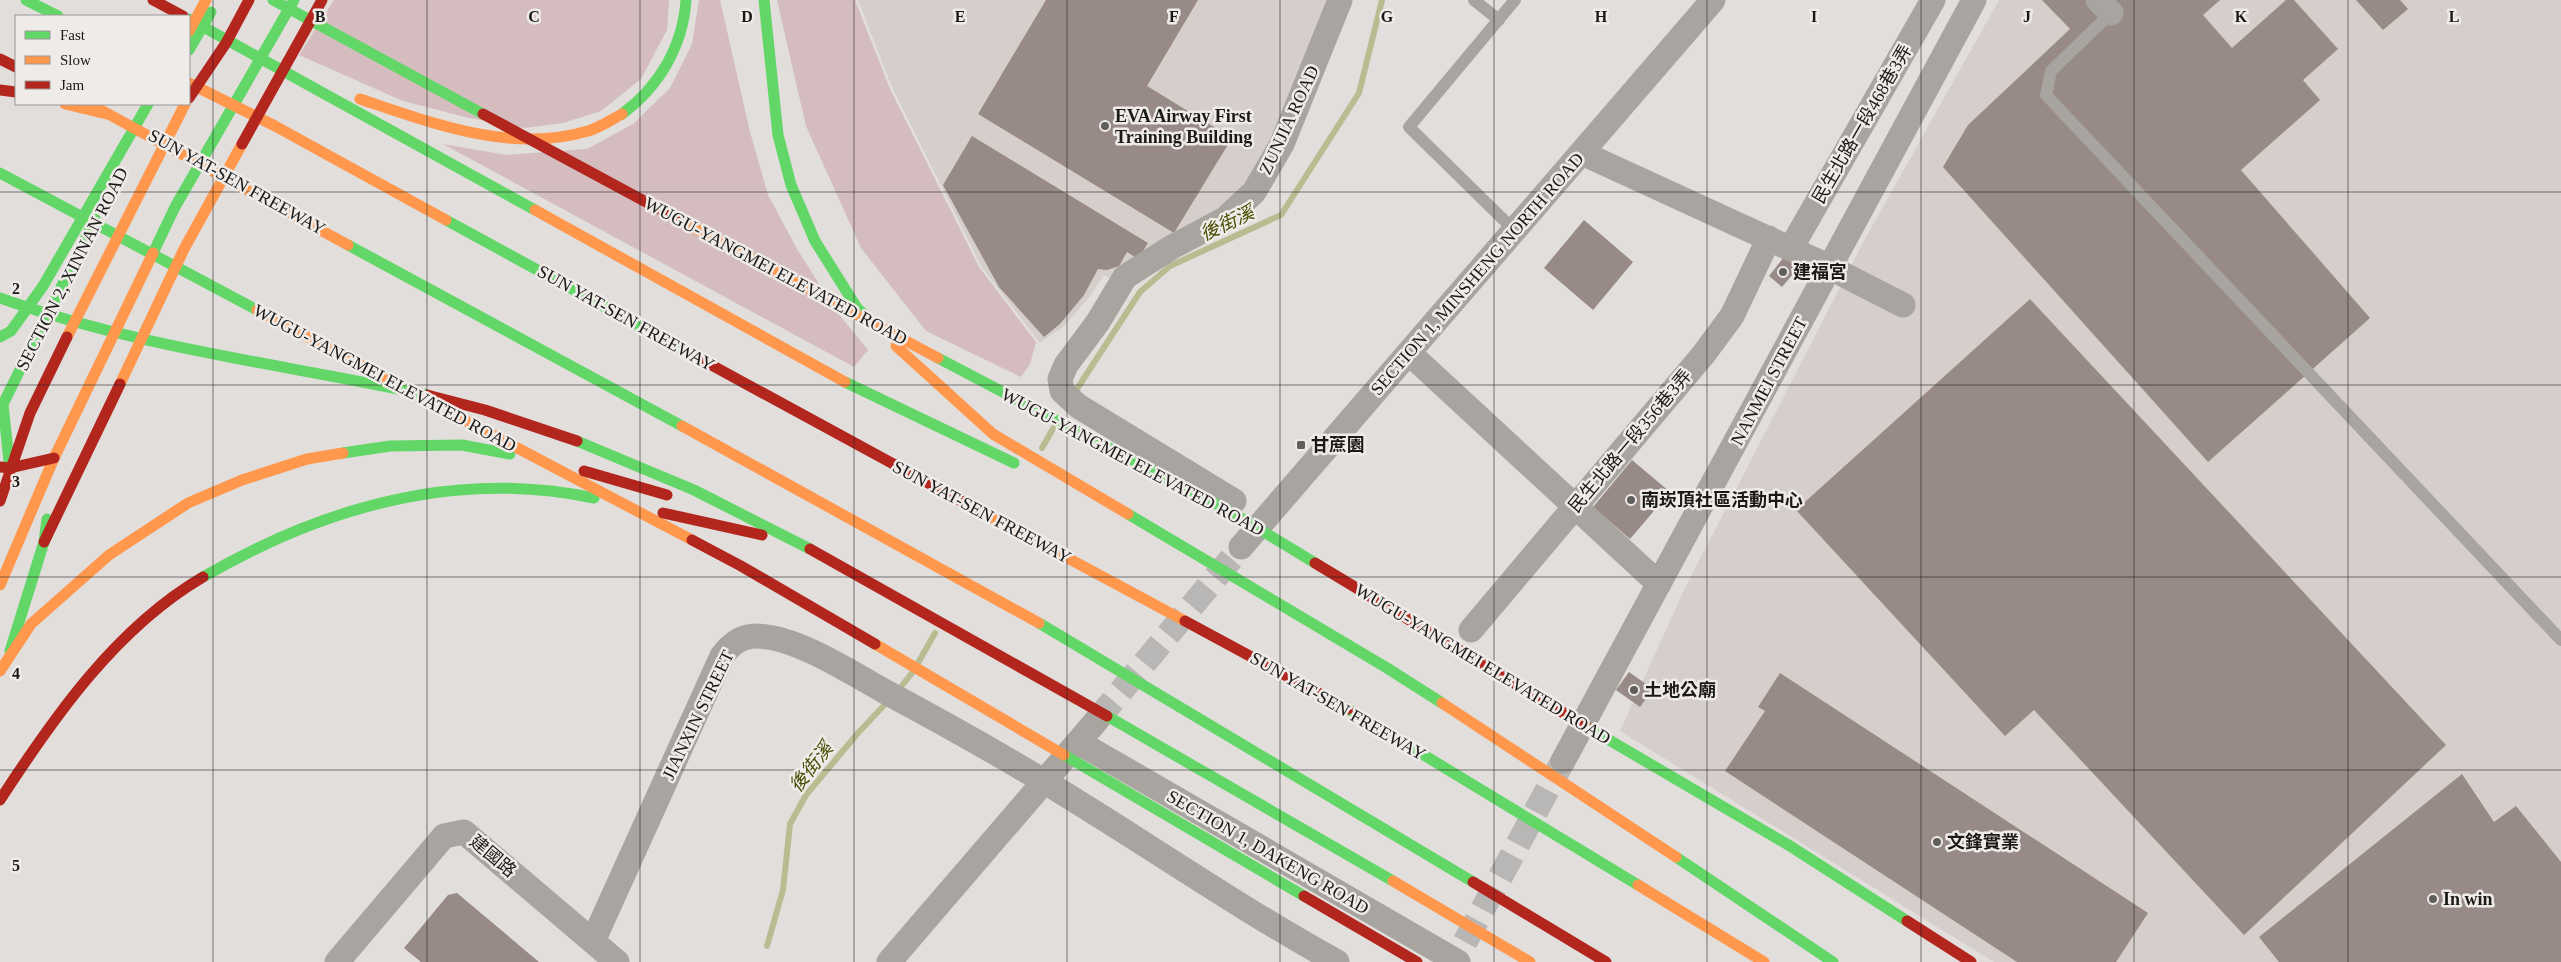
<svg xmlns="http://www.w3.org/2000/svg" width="2561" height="962" viewBox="0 0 2561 962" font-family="'Times New Roman','Noto Sans TC',serif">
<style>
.built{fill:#d6ceca}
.green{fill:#d4bcbf}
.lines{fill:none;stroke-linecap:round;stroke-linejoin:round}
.stream{stroke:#b8bc91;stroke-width:6}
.building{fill:#978a87}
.street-tunnel{stroke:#b9b7b5;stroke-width:25;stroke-dasharray:25 12;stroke-linecap:butt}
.lane{stroke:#a8a49f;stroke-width:12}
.street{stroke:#a8a49f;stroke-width:25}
.fast{stroke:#63d668;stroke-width:11}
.slow{stroke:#ff974d;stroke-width:11}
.jam{stroke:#b3261e;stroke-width:11}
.grid{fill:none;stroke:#1b1a19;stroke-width:1;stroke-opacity:0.55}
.poi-dot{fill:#605f5d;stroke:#efebe8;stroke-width:2}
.labels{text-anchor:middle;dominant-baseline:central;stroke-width:5;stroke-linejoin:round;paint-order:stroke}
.poi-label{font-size:18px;font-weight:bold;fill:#1b1a19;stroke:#efebe8;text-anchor:start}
.street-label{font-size:18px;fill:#1b1a19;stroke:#efebe8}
.water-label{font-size:19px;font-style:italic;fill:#494d02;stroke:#efebe8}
.grid-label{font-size:16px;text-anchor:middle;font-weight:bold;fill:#1b1a19;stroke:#efebe8;stroke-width:5;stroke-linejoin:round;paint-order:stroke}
</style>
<rect width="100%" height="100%" fill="#e1dedc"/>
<path class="built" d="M858,0H1332L1253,191L1110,278L1104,275L1088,299L1064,326L1040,343L981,266L892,87Z
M1999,0H2561V962H1994L1620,731L1685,588L1865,239Z"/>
<path class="green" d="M334,0H669L667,30L641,79L601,111L563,123L525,128L469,118L403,101L299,55Z
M699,0H720L750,132L768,195L797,249L836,311L868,350L854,367L443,144L506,155L587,149L633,124L670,88L692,44Z
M777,0H855L890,89L979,267L1036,342L1030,364L1021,377L926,331L861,248L806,126Z"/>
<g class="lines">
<path class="stream" d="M1073,395L1140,292L1170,266L1281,215L1359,93L1382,0
M1042,448L1054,427
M918,663L935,633
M896,693L912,673
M767,946L783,890L790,824L806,795L858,733L889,700"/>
</g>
<path class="building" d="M1046,0H1198L1147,86L1232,138L1174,233L978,114Z
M2042,0H2220L2203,15L2232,48L2286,0H2294L2338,49L2303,80L2320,100L2241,170L2370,318L2208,462L1943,167L1968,125L2070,29Z
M2356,0H2400L2408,9L2383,30Z
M972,136L1148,243L1138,259L1127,252L1119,266L1107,270L1098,269L1084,295L1060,324L1044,337L999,287L943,185Z
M1584,220L1633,262L1593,310L1544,268Z
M1784,257L1798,268L1782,287L1769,276Z
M2030,299L2446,745L2244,935L2034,710L2005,736L1796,510Z
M1632,460L1670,492L1630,539L1593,507Z
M1629,672L1653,689L1640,707L1616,690Z
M1780,673L2148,913L2116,962H2017L1725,771L1765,711L1758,707Z
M2462,774L2494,822L2516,806L2561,862V962H2279L2259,937Z
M457,893L539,962H421L404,948L448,895Z"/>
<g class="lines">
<path class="street-tunnel" d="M1097,720L1241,547
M1465,942L1563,761"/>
<path class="lane" d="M1474,0L1499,20
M1515,0L1409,127L1515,231
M2111,13L2051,71L2046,95L2561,640"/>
<path class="street" d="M2098,0L2111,13
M1582,153L1815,260L1903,305
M1791,248L1933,0
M1409,353L1659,584
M1234,501L1078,406L1062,391L1060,379L1066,365L1098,322L1125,277L1172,247L1225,219L1254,192L1282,144L1340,0
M1241,547L1713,0
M1471,630L1703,355L1732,316L1769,238
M1078,742L1458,962
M1563,761L1974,0
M593,941L722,656C731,644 741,636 756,636C795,636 850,672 884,691C938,720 992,750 1045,782C1143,841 1237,907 1337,962
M337,962L444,836L464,832L617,962
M889,962L1097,720"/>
<path class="fast" d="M26,0L58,16
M273,0L483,114
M764,0L778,135L791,185L815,241L857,308L867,317
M189,19L535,210
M189,50L211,12
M622,114C659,87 683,46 686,0
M0,173L257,310
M446,220L704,361
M348,245L682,426
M153,253L175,207L294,0
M0,298C139,348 283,364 427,395
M0,337L11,331L43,286L148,104
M938,358L1231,512L1315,563
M845,382L1014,463
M577,441L694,490L810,549
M343,453L390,446L462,445L510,454
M9,461L3,404L95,219
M1128,514L1387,668L1442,703
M203,577C322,508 456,469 594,498
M1039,623L1473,882
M10,651L44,542L47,519
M1348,709L1638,885
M1107,716L1393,881
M1587,727L1790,846L1907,921
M1064,755L1304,896
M1676,857L1833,962"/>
<path class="slow" d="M189,31L206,0
M189,83L275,126L446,220
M360,99C432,123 511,154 588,131C599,128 611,120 622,114
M65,104L107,114
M90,104L348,245
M535,210L845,382
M683,222L938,358
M257,310L385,378
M67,337L185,104
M896,346L993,434L1128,514
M120,384L184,249L242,144
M451,413L692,540
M682,426L1039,623
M965,503L1185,621
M0,585L54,458L153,253
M875,644L1064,755
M0,671L31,624L109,555L188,503L242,480L307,459L343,453
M1442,703L1676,857
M1393,881L1530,962
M1638,885L1764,962"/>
<path class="jam" d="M153,0L183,16
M0,59L16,67
M0,90L16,92
M189,98L226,43L249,0
M483,114L683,222
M242,144L322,0
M704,361L965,503
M427,395L485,410L577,441
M0,467L10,468L54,458
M584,471L667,495
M0,501L30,413L67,337
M663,513L762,535
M692,540L741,566L875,644
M44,542L120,384
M810,549L1107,716
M1315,563L1587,727
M1185,621L1348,709
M0,800C54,717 116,628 203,577
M1473,882L1606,962
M1304,896L1417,962
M1907,921L1971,962"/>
</g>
<path class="grid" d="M213,0V962M427,0V962M640,0V962M854,0V962M1067,0V962M1280,0V962M1494,0V962M1707,0V962M1921,0V962M2134,0V962M2348,0V962M0,192H2561M0,385H2561M0,577H2561M0,770H2561"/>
<g class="poi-dot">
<circle cx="1105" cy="126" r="5"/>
<circle cx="1783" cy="272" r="5"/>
<rect x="1296" y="440" width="10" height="10" rx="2.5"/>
<circle cx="1631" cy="500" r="5"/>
<circle cx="1634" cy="690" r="5"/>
<circle cx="1937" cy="842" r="5"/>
<circle cx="2433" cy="899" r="5"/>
</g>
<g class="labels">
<g class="poi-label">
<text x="1115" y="116">EVA Airway First<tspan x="1115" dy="21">Training Building</tspan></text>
<text x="1793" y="272">建福宮</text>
<text x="1311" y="445">甘蔗園</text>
<text x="1641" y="500">南崁頂社區活動中心</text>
<text x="1644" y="690">土地公廟</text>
<text x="1947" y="842">文鋒實業</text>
<text x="2443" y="899">In win</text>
</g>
<g class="street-label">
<text transform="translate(1289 120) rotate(-65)">ZUNJIA ROAD</text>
<text transform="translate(1862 124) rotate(-60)">民生北路一段468巷3弄</text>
<text transform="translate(237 182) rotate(29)">SUN YAT-SEN FREEWAY</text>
<text transform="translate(72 269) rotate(-63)">SECTION 2, XINNAN ROAD</text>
<text transform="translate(776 271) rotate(28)">WUGU-YANGMEI ELEVATED ROAD</text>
<text transform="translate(1477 274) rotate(-49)">SECTION 1, MINSHENG NORTH ROAD</text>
<text transform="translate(626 318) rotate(29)">SUN YAT-SEN FREEWAY</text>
<text transform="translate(385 378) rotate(28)">WUGU-YANGMEI ELEVATED ROAD</text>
<text transform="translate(1769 381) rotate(-62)">NANMEI STREET</text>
<text transform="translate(1630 441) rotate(-50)">民生北路一段356巷3弄</text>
<text transform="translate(1133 462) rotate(28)">WUGU-YANGMEI ELEVATED ROAD</text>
<text transform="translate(982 512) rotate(28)">SUN YAT-SEN FREEWAY</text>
<text transform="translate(1483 664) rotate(31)">WUGU-YANGMEI ELEVATED ROAD</text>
<text transform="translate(1338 706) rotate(30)">SUN YAT-SEN FREEWAY</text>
<text transform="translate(698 715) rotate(-64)">JIANXIN STREET</text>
<text transform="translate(1268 852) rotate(30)">SECTION 1, DAKENG ROAD</text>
<text transform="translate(493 856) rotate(40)">建國路</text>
</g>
<g class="water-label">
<text transform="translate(1227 223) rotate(-25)">後街溪</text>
<text transform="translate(811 767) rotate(-52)">後街溪</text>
</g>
</g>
<g class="grid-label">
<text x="320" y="22">B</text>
<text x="534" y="22">C</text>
<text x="747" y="22">D</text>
<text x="960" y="22">E</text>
<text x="1174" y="22">F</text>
<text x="1387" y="22">G</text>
<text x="1601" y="22">H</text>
<text x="1814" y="22">I</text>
<text x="2027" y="22">J</text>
<text x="2241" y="22">K</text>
<text x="2454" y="22">L</text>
<text x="16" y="294">2</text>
<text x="16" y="487">3</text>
<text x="16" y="679">4</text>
<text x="16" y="871">5</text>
</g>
<rect x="15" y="15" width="175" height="90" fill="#efebe8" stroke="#9a9795"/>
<rect x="25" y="31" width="25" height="8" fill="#63d668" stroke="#9a9795"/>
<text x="60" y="40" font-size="15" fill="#1b1a19">Fast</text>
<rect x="25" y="56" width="25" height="8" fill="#ff974d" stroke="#9a9795"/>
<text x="60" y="65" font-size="15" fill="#1b1a19">Slow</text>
<rect x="25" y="81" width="25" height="8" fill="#b3261e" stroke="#9a9795"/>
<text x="60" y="90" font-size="15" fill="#1b1a19">Jam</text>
</svg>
